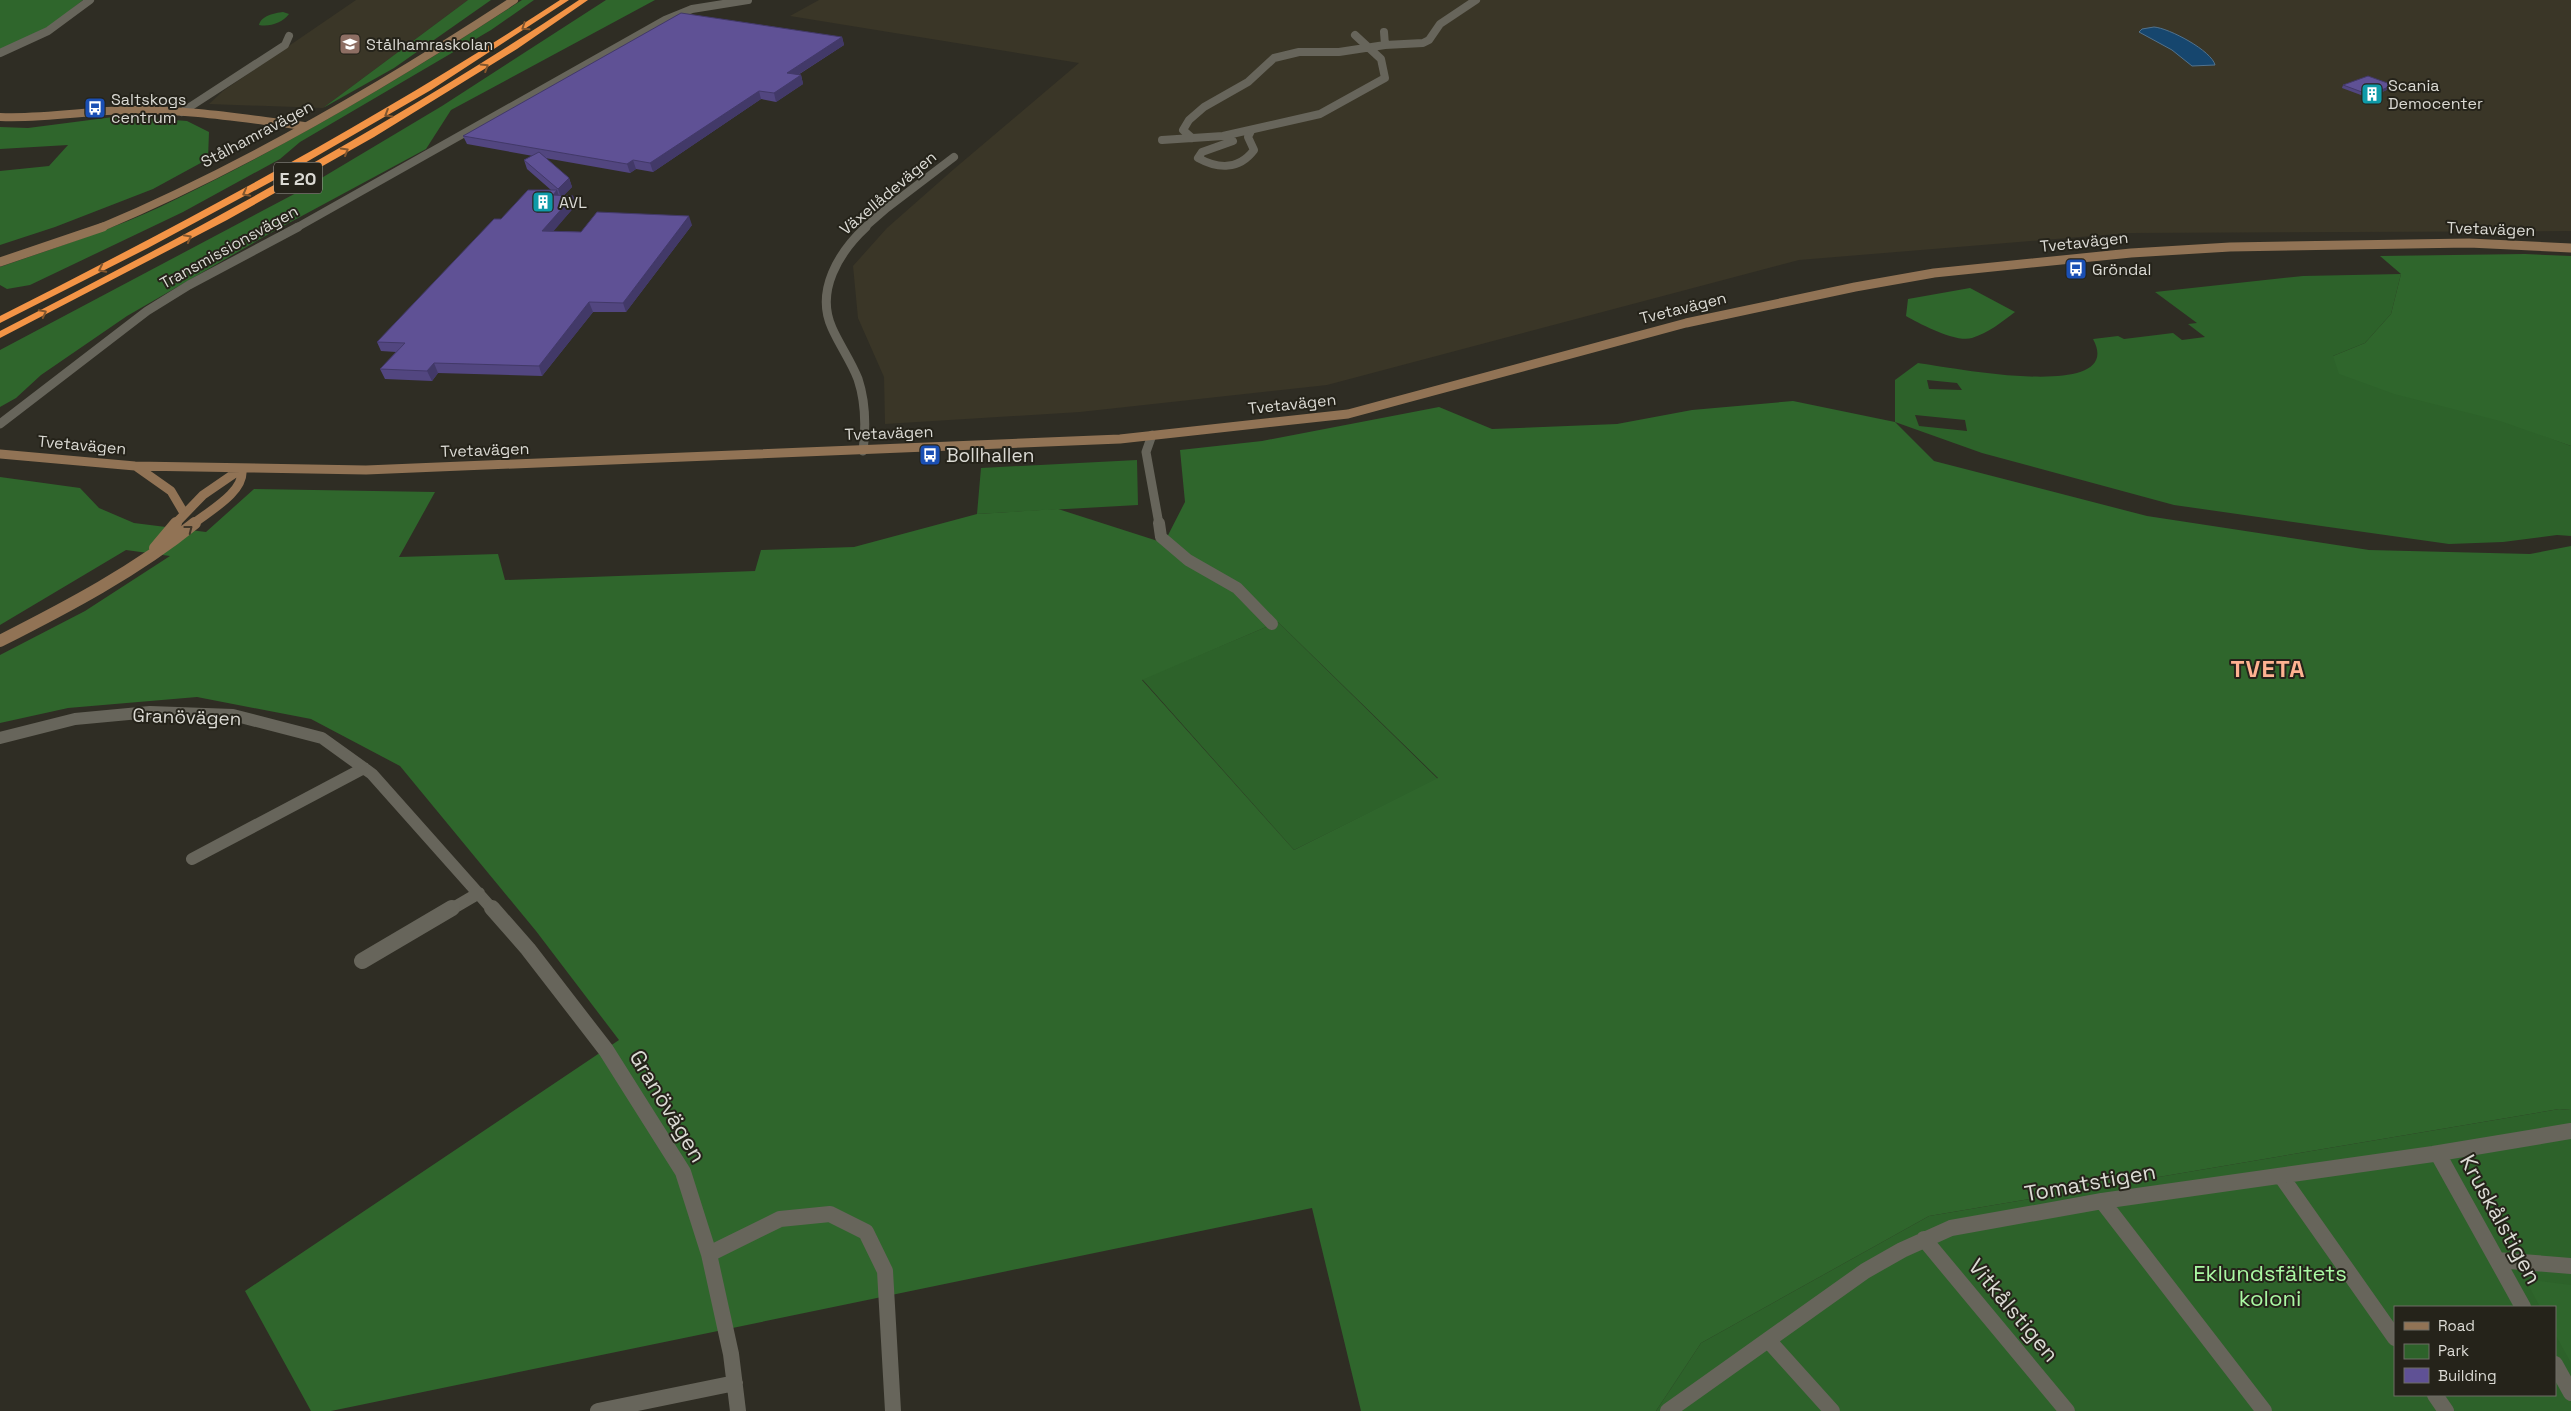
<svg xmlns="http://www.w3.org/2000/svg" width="2571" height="1411" viewBox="0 0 2571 1411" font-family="'Space Grotesk',sans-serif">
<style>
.built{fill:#3a3627}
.green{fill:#2d622a;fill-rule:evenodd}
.forest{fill:#2f662c;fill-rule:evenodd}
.water{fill:#16466e;stroke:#51728d}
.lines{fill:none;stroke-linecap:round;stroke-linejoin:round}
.street-far3{stroke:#67655b;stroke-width:8}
.street-far2{stroke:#67655b;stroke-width:9}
.street-far1{stroke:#67655b;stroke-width:12}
.street{stroke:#67655b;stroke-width:16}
.secondary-far2{stroke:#917355;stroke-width:8}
.secondary-far1{stroke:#917355;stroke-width:9}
.secondary{stroke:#917355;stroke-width:12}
.highway{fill:#f39446;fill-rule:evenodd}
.wall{fill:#524680}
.shaded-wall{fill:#423968}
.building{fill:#5f5195;stroke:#423968}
.oneway{stroke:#82562e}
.oneway2{stroke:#403729}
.labels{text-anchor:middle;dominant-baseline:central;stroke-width:4;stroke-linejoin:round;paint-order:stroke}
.far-poi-label{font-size:16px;fill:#dbdad4;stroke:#25231a;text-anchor:start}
.far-street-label{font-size:16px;fill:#dbdad4;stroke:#25231a}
.shield{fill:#25231a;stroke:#a4a39c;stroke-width:1}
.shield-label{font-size:18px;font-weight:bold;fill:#dbdad4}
.poi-label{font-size:19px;fill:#dbdad4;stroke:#25231a;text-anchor:start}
.street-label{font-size:19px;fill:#dbdad4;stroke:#25231a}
.near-street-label{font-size:22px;fill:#dbdad4;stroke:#25231a}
.near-park-label{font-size:22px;fill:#aaf8a3;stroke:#25231a}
.district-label{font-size:24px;font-weight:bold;letter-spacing:1px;fill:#feb291;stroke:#25231a}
</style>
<rect width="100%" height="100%" fill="#2f2d24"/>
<path class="built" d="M356,0H468L323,108L209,104L223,91Z
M819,0H2571V231L2128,233L1799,260L1327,385L1080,412L885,424L884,377L858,318L853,266L887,228L954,169L1079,63L790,16Z"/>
<path class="green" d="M283,12L289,14C282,23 270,27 259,25C261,16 274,13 283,12Z
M2401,274L2391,314L2365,343L2333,356L2571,446V536L2557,535L2503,542L2449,544L2174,505L1982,453L1895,422V380L1918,363C1944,366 2128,404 2093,339L2118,336L2124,339L2173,333L2182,340L2205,337L2188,324L2197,323L2155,292L2303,276ZM1927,380L1957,383L1962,390L1929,389ZM1915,415L1965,420L1967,431L1919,426Z
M1137,460L1138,505L977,514L981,468Z
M1278,622L1438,779L1294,850L1142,679Z
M2559,1109L2571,1110V1411H1656L1701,1343L1929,1216ZM2395,1307H2555V1395H2395Z"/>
<path class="forest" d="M0,0H83L52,25L0,50Z
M468,0H491L394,68L323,108Z
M522,0H534L491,30L300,142L280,159L183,212L30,285L7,289L0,285V267C54,248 108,231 160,207C285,147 406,76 522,0Z
M606,0H655L451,110L426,149L274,231L127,316L41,375L16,398L0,407V350L298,192L442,106Z
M121,116L187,121L209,132L208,159L153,189L55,227L0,245V171L49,166L68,145L0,149V127L28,128Z
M2525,254L2571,256V446L2500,421L2394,394L2339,374L2333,356L2365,343L2391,314L2401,274L2380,256Z
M1970,288L2015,312C2002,322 1988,333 1972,338C1956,343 1920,324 1906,316L1908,299Z
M1793,401L1895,422L1934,461L2147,516L2369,550L2530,554L2571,546V1110L2559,1109L1929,1216L1701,1343L1656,1411H1361L1312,1208L331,1411H311L245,1291L619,1040L536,931L400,766L311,719L197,697L68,708L0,723V655L85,611L170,556L126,550L0,625V477L80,488L99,508L134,523L206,532L254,489L435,492L399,557L498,554L505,580L755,571L761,550L854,547L977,514L1058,509L1164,543L1185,502L1180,450L1262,441L1439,407L1492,429L1617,424L1692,410ZM1278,622L1438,778L1294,850L1142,680Z
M2525,1279L2571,1285V1363L2555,1334V1307H2540Z"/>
<path class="water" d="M2154,27C2169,28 2212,51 2215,65L2192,66L2172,50L2139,32L2142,29Z"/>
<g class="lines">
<path class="street-far3" d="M1384,32L1385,45
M0,53L48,31L90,0
M182,112L285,45L289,36
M1192,138L1183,130L1189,120L1204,107L1248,82L1274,58L1299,52H1339L1385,45L1423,43L1429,40L1440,24L1476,0
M1162,140L1223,136L1320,114L1385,78L1381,59L1355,35
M1233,141L1202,152L1198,158C1218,169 1239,170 1254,150L1248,137L1251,131
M296,228L665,20L692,9L748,0
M864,228L887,208L954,157"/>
<path class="street-far2" d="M0,424L147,311L189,285L298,227
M1152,435L1146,452L1159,524
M863,451C866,427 866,403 858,379C851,361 840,346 832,328C815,291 839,252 866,227"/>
<path class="street-far1" d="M1159,523L1161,537L1188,560L1237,588L1272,624
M0,738L75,719L150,712L233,715L322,738L372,774L493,910
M192,859L364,768
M450,910L479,893"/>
<path class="street" d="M492,908L528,949L606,1050L683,1172L709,1254L731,1354L738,1411
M362,961L452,908
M2438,1154L2523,1307
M2281,1176L2395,1338
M2102,1201L2264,1411
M1924,1239L2067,1411
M709,1254L780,1219L830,1214L866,1232L885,1271L893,1411
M2497,1260L2571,1266
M1768,1340L1832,1411
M2555,1364L2571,1393
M2435,1395L2446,1411
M598,1411L735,1383
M1668,1411L1865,1271L1902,1250L1951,1228L2102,1201L2433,1154L2571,1131"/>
<path class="secondary-far2" d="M0,117C44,119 86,111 129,110C188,109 246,119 304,126
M100,228C245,167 383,86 514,0"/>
<path class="secondary-far1" d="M0,262L103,227
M0,454L135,466L366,470L1120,439L1348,414L1686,323L1855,287L1934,273L2131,253L2230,247L2469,243L2571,248
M137,467L171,491L184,513
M175,524L203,495L238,471
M193,524C209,511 245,492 242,469"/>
<path class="secondary" d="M155,548L176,523
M0,641C67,607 136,571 195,523"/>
<path class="highway" d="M560,0H569L431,90L291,171L148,248L0,323V316C192,219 380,118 560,0Z
M579,0H588L517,49L374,137L227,220L0,338V331C198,229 394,124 579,0Z"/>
</g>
<path class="wall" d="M842,37L844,45L798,75H801L803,84L776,102L761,99L653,172L636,169L630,173L545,158L569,178L572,187L564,195L573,196L576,205L553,231L581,232L692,225L626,312H593L542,376L438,373L432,381L385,379L380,369L396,352L381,351L377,342L501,219L551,190L527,169L524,160L533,156L467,144L463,136Z
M2343,85L2391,88L2369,98L2342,88Z"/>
<path class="shaded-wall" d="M842,37L844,45L788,81L787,73Z
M801,75L803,84L776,102L774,93Z
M2393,85L2391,88L2369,98L2370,95Z
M759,91L761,99L653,172L650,163Z
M633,160L636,169L630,173L627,164Z
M569,178L572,187L561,198L558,189Z
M557,190L560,199L553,195Z
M573,196L576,205L546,240L542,231Z
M689,216L692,225L626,312L623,303Z
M589,302L593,312L542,376L539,366Z
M434,363L438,373L432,381L427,371Z"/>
<path class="building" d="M681,13L842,37L787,73L801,75L774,93L759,91L650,163L633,160L627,164L463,136Z
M2368,76L2393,85L2370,95L2343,85Z
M539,152L569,178L558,189L524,160Z
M528,190H557L553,195L573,196L542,231L581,232L597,212L689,216L623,303L589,302L539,366L434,363L427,371L380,369L405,343L377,342L494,219H501Z"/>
<defs><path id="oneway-chevron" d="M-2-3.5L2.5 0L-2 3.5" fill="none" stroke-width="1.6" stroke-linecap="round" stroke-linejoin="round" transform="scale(1.25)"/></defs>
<g class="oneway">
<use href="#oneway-chevron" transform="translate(525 27) rotate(146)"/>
<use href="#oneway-chevron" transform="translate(485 67) rotate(-32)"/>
<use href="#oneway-chevron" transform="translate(388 114) rotate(149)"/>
<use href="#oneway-chevron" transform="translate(345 151) rotate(-30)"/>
<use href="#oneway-chevron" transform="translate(246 193) rotate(152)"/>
<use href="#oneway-chevron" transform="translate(188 238) rotate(-28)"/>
<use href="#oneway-chevron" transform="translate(102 269) rotate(153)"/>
<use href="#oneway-chevron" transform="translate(43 313) rotate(-27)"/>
</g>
<use class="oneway2" href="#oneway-chevron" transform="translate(189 529) rotate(-38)"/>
<defs>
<g id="school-square" transform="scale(1.125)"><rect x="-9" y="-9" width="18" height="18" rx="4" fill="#8d6e63" stroke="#25231a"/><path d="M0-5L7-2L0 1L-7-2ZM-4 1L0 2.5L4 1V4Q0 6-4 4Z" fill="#fff"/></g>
<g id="building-square" transform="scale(1.125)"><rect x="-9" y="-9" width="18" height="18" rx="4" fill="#0f9aa8" stroke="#25231a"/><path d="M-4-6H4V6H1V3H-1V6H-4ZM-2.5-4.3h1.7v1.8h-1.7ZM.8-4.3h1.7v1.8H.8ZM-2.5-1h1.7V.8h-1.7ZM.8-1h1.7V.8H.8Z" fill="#fff"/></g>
<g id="bus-square" transform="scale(1.125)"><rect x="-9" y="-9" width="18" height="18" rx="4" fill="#1a4fb4" stroke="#25231a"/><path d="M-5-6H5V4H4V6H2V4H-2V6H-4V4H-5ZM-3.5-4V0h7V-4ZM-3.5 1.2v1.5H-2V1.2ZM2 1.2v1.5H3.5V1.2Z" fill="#fff"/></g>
</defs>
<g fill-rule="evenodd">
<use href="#school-square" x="350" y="44"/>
<use href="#building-square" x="2372" y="94"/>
<use href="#bus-square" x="95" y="108"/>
<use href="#building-square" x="543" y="202"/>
<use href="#bus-square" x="2076" y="269"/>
<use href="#bus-square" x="930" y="455"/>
</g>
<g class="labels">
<g class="far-poi-label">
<text x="366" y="44">Stålhamraskolan</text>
<text x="2388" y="85">Scania<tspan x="2388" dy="18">Democenter</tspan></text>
<text x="111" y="99">Saltskogs<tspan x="111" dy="18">centrum</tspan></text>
<text x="559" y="202">AVL</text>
<text x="2092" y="269">Gröndal</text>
</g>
<g class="far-street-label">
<text transform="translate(257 134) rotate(-28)">Stålhamravägen</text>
<text transform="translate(888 193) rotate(-40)">Växellådevägen</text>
<text transform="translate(2491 229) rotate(2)">Tvetavägen</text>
<text transform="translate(2084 242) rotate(-6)">Tvetavägen</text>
<text transform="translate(229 247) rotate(-29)">Transmissionsvägen</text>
<text transform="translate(1683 308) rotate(-14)">Tvetavägen</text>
<text transform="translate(1292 404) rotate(-6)">Tvetavägen</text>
<text transform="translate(889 433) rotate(-2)">Tvetavägen</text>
<text transform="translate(82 445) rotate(5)">Tvetavägen</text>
<text transform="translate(485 450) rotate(-2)">Tvetavägen</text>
</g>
<rect class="shield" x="274" y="162.5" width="48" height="31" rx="4"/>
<g class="shield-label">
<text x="298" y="178">E 20</text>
</g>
<g class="poi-label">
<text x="946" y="455">Bollhallen</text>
</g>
<g class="street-label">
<text transform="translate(187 717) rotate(2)">Granövägen</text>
</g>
<g class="near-street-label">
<text transform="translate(668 1106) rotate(59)">Granövägen</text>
<text transform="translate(2090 1182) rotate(-10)">Tomatstigen</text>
<text transform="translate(2501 1219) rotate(61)">Kruskålstigen</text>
<text transform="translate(2014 1310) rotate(50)">Vitkålstigen</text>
</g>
<g class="near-park-label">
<text x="2270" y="1273">Eklundsfältets<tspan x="2270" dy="25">koloni</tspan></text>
</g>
<g class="district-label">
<text x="2268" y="668">TVETA</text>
</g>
</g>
<rect x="2394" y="1306" width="162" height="90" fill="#25231a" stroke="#6e6c64"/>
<rect x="2404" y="1322" width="25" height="8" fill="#917355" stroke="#6e6c64"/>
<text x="2438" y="1331" font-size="15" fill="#dbdad4">Road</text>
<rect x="2404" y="1344" width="25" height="15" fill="#2d622a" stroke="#6e6c64"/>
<text x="2438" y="1356" font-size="15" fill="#dbdad4">Park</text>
<rect x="2404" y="1368" width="25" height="15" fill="#5f5195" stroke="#6e6c64"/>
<text x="2438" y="1381" font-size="15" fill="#dbdad4">Building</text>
</svg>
